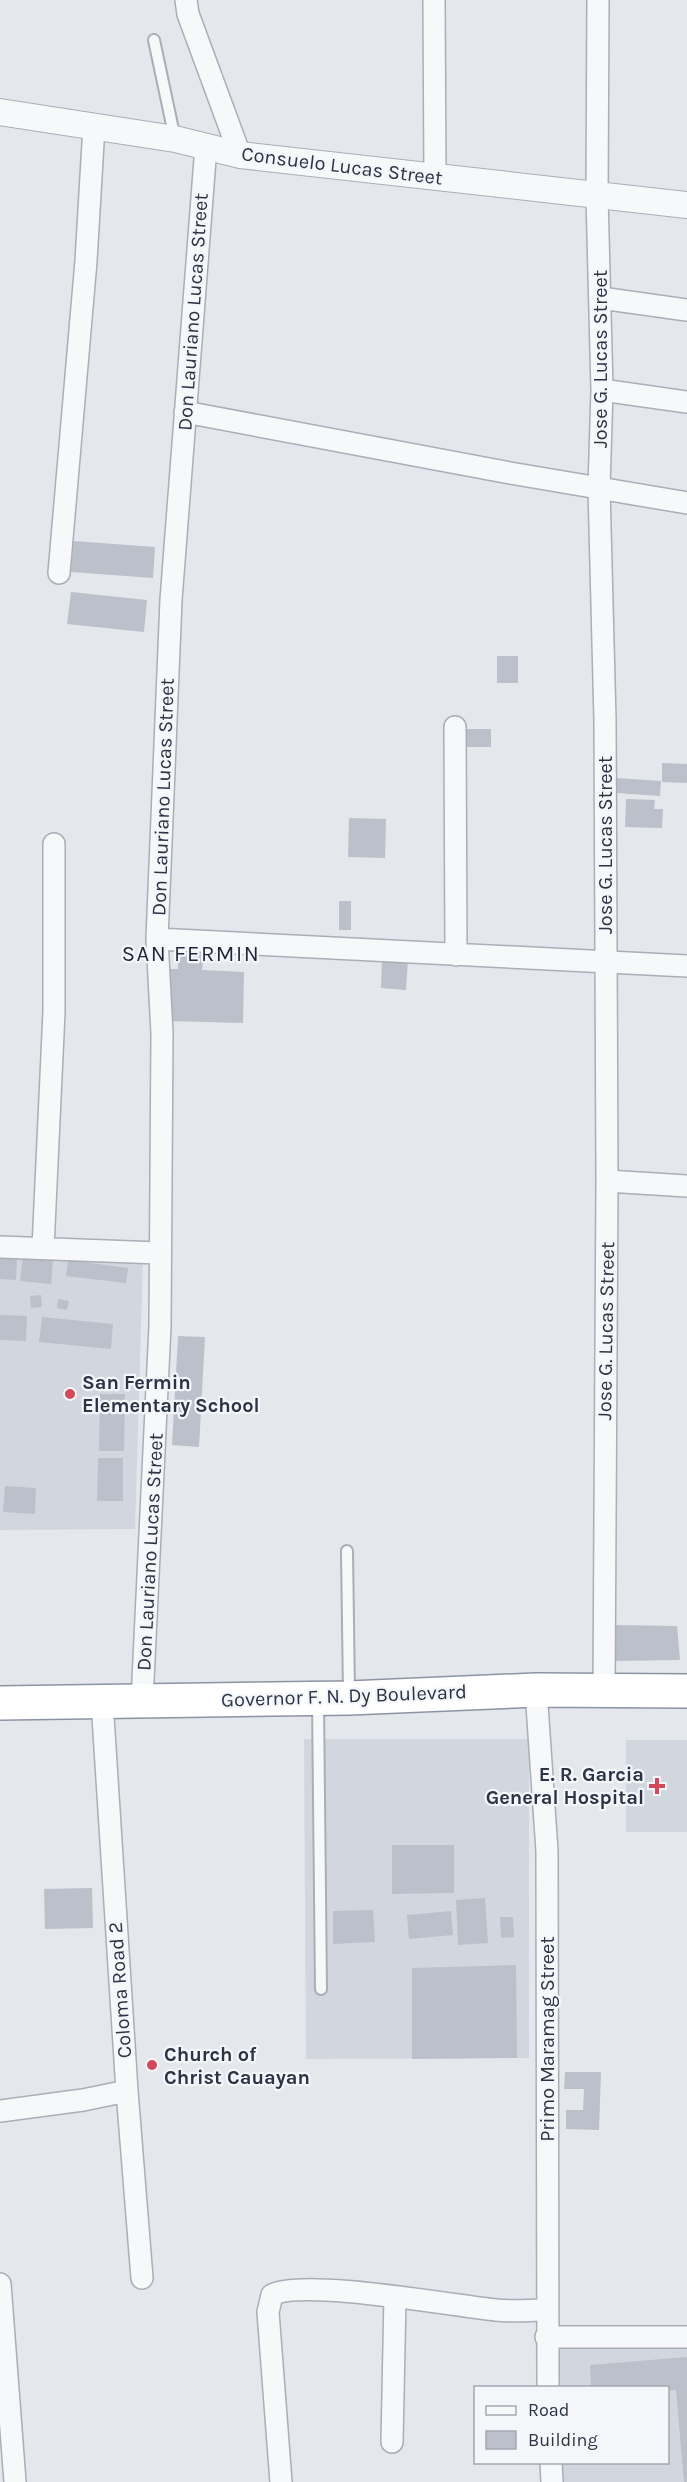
<svg xmlns="http://www.w3.org/2000/svg" width="687" height="2482" viewBox="0 0 687 2482" font-family="Karla,sans-serif">
<style>
.built{fill:#d2d6de}
.building{fill:#bbc0ca}
.lines{fill:none;stroke-linecap:round;stroke-linejoin:round}
.service-casing{stroke:#a9aeb7;stroke-width:14}
.minor-casing{stroke:#a9aeb7;stroke-width:24}
.tertiary-casing{stroke:#a9aeb7;stroke-width:28}
.trunk-casing{stroke:#8b94a3;stroke-width:36}
.service{stroke:#f7f8fa;stroke-width:10}
.minor{stroke:#f7f8fa;stroke-width:21}
.tertiary{stroke:#f7f8fa;stroke-width:26}
.trunk{stroke:#fff;stroke-width:33}
.poi-dot{fill:#d1495b;stroke:#f4f6f9;stroke-width:2}
.labels{text-anchor:middle;dominant-baseline:central;stroke-width:4.5;stroke-linejoin:round;paint-order:stroke}
.street-label{font-size:20px;fill:#2b3445;stroke:#f4f6f9}
.poi-label{font-size:20px;font-weight:bold;fill:#2b3445;stroke:#f4f6f9;text-anchor:start}
.quarter-label{font-size:22px;letter-spacing:1.5px;fill:#1d2536;stroke:#f4f6f9}
</style>
<rect width="100%" height="100%" fill="#e4e7ec"/>
<path class="built" d="M0,1255L143,1258L135,1529L0,1530Z
M304,1739H529V2058L306,2059Z
M626,1740H687V1832H626Z
M687,2342V2482H561L560,2463L668,2462V2388L558,2387L557,2344Z"/>
<path class="building" d="M73,541L155,547L153,578L71,572Z
M71,592L147,600L144,632L67,624Z
M497,656H518V683H497Z
M463,729H491V747H463Z
M662,763L687,764V783L662,782Z
M617,778L661,781L660,796L616,793Z
M626,799L655,800L654,809H663L662,828L625,827Z
M349,818L386,819L385,858L348,857Z
M339,901H351V930H339Z
M179,944L205,945L202,970L244,972L243,1023L169,1021L170,969H178Z
M382,958L408,959L406,990L381,988Z
M23,1257L53,1261L51,1284L20,1281Z
M0,1258H17L16,1280L0,1279Z
M68,1260L128,1268L126,1283L66,1276Z
M41,1295L42,1307L31,1308L30,1296Z
M58,1299L69,1301L67,1310L57,1308Z
M0,1315L27,1316L26,1341L0,1340Z
M42,1317L113,1324L111,1349L39,1342Z
M178,1336L205,1337L199,1447L172,1445Z
M100,1394H125L124,1451H99Z
M98,1458H123V1501H97Z
M5,1486L36,1488L35,1514L3,1512Z
M614,1625L677,1626L680,1660L614,1661Z
M392,1845H454V1893L392,1894Z
M92,1888L93,1928L45,1929L44,1889Z
M485,1898L488,1943L458,1945L456,1900Z
M373,1910L375,1942L333,1944V1911Z
M451,1911L453,1935L409,1939L407,1915Z
M500,1917H513L514,1937L501,1938Z
M516,1965L517,2058L412,2059V1968Z
M565,2072H601L599,2130L566,2129V2110H583L584,2089H564Z
M687,2357V2482H684L676,2390L668,2391V2388H591L590,2365Z"/>
<g class="lines">
<g class="service-casing">
<path id="service" d="M154,40L175,139
M347,1551L349,1694
M318,1701L321,1989"/>
</g>
<g class="minor-casing">
<path id="minor" d="M186,0L188,14L240,155
M434,0L435,178
M598,0L597,196L602,390L599,488L605,720L607,1181L604,1690
M601,298L687,310
M602,390L687,402
M185,412L510,473L687,503
M59,573L86,261L94,126
M455,727L456,955
M157,939L687,966
M607,1181L687,1186
M0,1247L159,1253
M43,1248L54,1012V844
M536,1690L547,1851L548,2388
M102,1701L127,2091L142,2278
M142,1701L160,1326L162,1033L157,939L171,600L206,146
M0,2111L83,2100L127,2091
M0,2284L15,2482
M546,2337H687
M392,2442L395,2297
M551,2462L552,2482
M281,2482L268,2312L272,2295C301,2278 455,2306 496,2310C512,2312 530,2310 546,2310"/>
</g>
<g class="tertiary-casing">
<path id="tertiary" d="M0,112L175,139L240,155L687,205"/>
</g>
<g class="trunk-casing">
<path id="trunk" d="M0,1703L349,1698L536,1690L687,1691"/>
</g>
<use href="#service" class="service"/>
<use href="#minor" class="minor"/>
<use href="#tertiary" class="tertiary"/>
<use href="#trunk" class="trunk"/>
</g>
<g class="poi-dot">
<circle cx="70" cy="1394" r="6"/>
<path d="M654 1777h6v6h6v6h-6v6h-6v-6h-6v-6h6z"/>
<circle cx="152" cy="2065" r="6"/>
</g>
<g class="labels">
<g class="street-label">
<text transform="translate(342 166) rotate(7)">Consuelo Lucas Street</text>
<text transform="translate(193 312) rotate(-86)">Don Lauriano Lucas Street</text>
<text transform="translate(600 359) rotate(-90)">Jose G. Lucas Street</text>
<text transform="translate(163 797) rotate(-88)">Don Lauriano Lucas Street</text>
<text transform="translate(605 845) rotate(-90)">Jose G. Lucas Street</text>
<text transform="translate(606 1331) rotate(-89)">Jose G. Lucas Street</text>
<text transform="translate(150 1552) rotate(-87)">Don Lauriano Lucas Street</text>
<text transform="translate(344 1696) rotate(-2)">Governor F. N. Dy Boulevard</text>
<text transform="translate(120 1990) rotate(-94)">Coloma Road 2</text>
<text transform="translate(547 2039) rotate(-90)">Primo Maramag Street</text>
</g>
<g class="poi-label">
<text x="82" y="1382">San Fermin<tspan x="82" dy="23">Elementary School</tspan></text>
<text x="644" y="1774" text-anchor="end">E. R. Garcia<tspan x="644" dy="23">General Hospital</tspan></text>
<text x="164" y="2054">Church of<tspan x="164" dy="23">Christ Cauayan</tspan></text>
</g>
<g class="quarter-label">
<text x="191" y="954">SAN FERMIN</text>
</g>
</g>
<rect x="474" y="2386" width="195" height="78" fill="#f4f6f9" stroke="#a4a8b1" stroke-width="1.5"/>
<rect x="486" y="2406" width="30" height="9" fill="#f7f8fa" stroke="#a4a8b1" stroke-width="1.5"/>
<text x="528" y="2416" font-size="18" fill="#2b3445">Road</text>
<rect x="486" y="2431" width="30" height="18" fill="#bbc0ca" stroke="#a4a8b1" stroke-width="1.5"/>
<text x="528" y="2446" font-size="18" fill="#2b3445">Building</text>
</svg>
